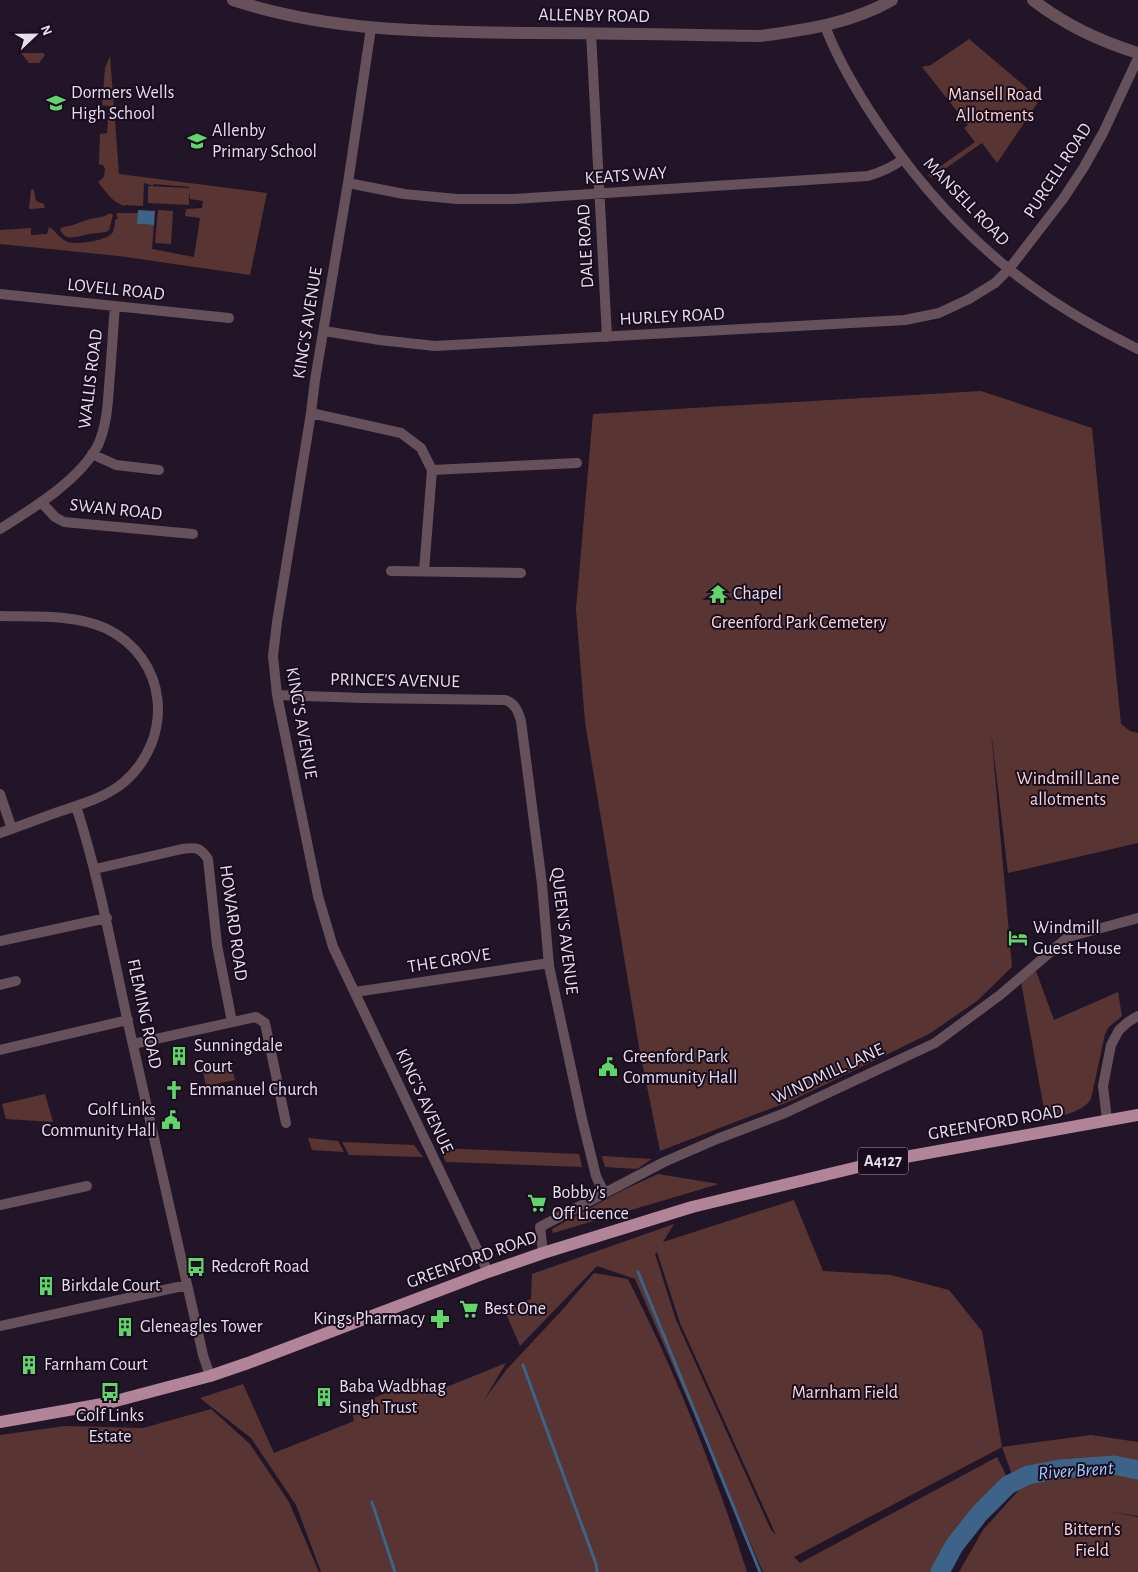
<svg xmlns="http://www.w3.org/2000/svg" width="1138" height="1572" viewBox="0 0 1138 1572" font-family="'Alegreya Sans',sans-serif">
<style>
.green{fill:#583533;fill-rule:evenodd}
.water{fill:#3d6488}
.lines{fill:none;stroke-linecap:round;stroke-linejoin:round}
.stream{stroke:#3d6488;stroke-width:3}
.river{stroke:#3d6488;stroke-width:19}
.minor{stroke:#665059;stroke-width:10}
.tertiary{stroke:#665059;stroke-width:12}
.primary{stroke:#b18498;stroke-width:12}
.labels{text-anchor:middle;dominant-baseline:central;stroke-width:4;stroke-linejoin:round;paint-order:stroke}
.shield{fill:#190c1e;stroke:#a99fae;stroke-width:1}
.shield-label{font-size:16px;font-weight:bold;fill:#e7deeb}
.street-label{font-size:18px;fill:#e7deeb;stroke:#190c1e}
.poi-label{font-size:18px;fill:#e7deeb;stroke:#190c1e;text-anchor:start}
.park-label{font-size:18px;fill:#fad6d2;stroke:#190c1e}
.water-label{font-size:19px;font-style:italic;fill:#9cccfb;stroke:#190c1e}
</style>
<rect width="100%" height="100%" fill="#231528"/>
<path class="green" d="M969,39L1040,99L997,163L982,143L932,178L928,175L975,142L964,128L968,125L922,67L931,65Z
M21,53H43L45,55L39,63H29Z
M110,56L119,174L267,193L250,275L119,256L0,244V230L31,228V235H33L47,234L49,227C56,231 60,239 68,242C76,245 108,241 113,232C114,229 115,224 115,220L118,219L116,214L118,213H138V224L154,225L152,249L194,257L200,218L185,216L186,209L202,208L203,201L190,199L189,191V205L148,203V186L189,188L190,187L153,184V186L144,183L143,206L125,205L124,206C110,200 107,193 98,182L104,177L105,169L103,165L99,164V161L100,134L107,133L109,106L102,105L105,68Z
M33,189L34,191L36,201L44,204L45,208L29,209L31,190Z
M158,210L173,211L171,244L155,243Z
M110,213L113,215L109,230L106,232C100,233 95,233 89,234C78,236 65,243 60,229L63,227C72,226 78,223 87,220C96,217 101,219 110,213Z
M981,391L1092,428L1121,724L1130,731L1138,733V843L1008,873L991,730L1012,967L977,1001L929,1034L793,1100L660,1151L639,1047L585,722L576,609L593,414Z
M1036,971L1054,1020L1118,992L1122,1016L1109,1027L1105,1034L1091,1099C1082,1113 1061,1115 1046,1120L1021,982Z
M231,1061L235,1080L206,1086L202,1067Z
M45,1094L53,1122L6,1119L2,1104Z
M308,1138L338,1141L344,1152L312,1150Z
M342,1142L414,1145L423,1157L349,1155Z
M439,1148L579,1154L582,1167L446,1162Z
M602,1156L652,1159L637,1169L605,1167Z
M658,1174L719,1184L553,1233L552,1229L623,1190Z
M794,1200L823,1271L891,1275L949,1290L982,1331L1002,1447L1091,1435L1138,1442V1516L1110,1512L1138,1517V1572H959L983,1530L1018,1491L1002,1447L794,1557L800,1563L997,1457L1008,1479L961,1527L935,1572H763L635,1279L597,1266L520,1346L504,1309L531,1299L532,1274L674,1224L663,1242ZM657,1252L680,1323L776,1535L771,1530L676,1320L655,1254Z
M594,1273L628,1279C676,1373 715,1472 747,1572H321L296,1505L251,1438L200,1398L243,1384L274,1453L354,1421L351,1408L420,1378L429,1394L506,1363L484,1400L507,1369L563,1309Z
M211,1409L250,1444L289,1502L319,1572H0V1435L65,1426L143,1428Z"/>
<path class="water" d="M138,210L155,211L154,225L137,224Z"/>
<g class="lines">
<path class="stream" d="M638,1272L760,1572
M523,1365L596,1564L597,1572
M372,1502L395,1572"/>
<path class="river" d="M940,1572L954,1546L979,1514L1008,1485L1028,1475L1060,1469L1114,1465L1138,1470"/>
<path class="minor" d="M825,26C836,56 852,83 869,110C907,169 954,225 1009,269C1048,301 1093,327 1138,349
M371,28L348,183L315,380L311,413L277,622L273,656L277,695L318,896L333,947L488,1272
M591,33L607,337
M348,183L404,194L457,199H514L868,176C881,172 892,168 903,159
M0,294L229,318
M324,331L380,340L435,346L905,320L939,313L969,299L995,283L1009,269L1063,199L1084,167L1103,133L1138,58
M311,413L401,433L421,448L432,470L424,571
M92,454L116,465L159,470
M432,470L577,463
M41,502L55,517L64,522L193,534
M0,529C32,509 80,480 98,445C108,423 108,398 110,374C112,351 113,329 115,306
M391,571L521,573
M0,616C34,617 73,614 105,628C169,658 175,739 123,783C106,797 82,804 61,811C41,818 20,826 0,833
M277,695L363,698L505,700C515,703 518,711 521,721L542,884L549,966L582,1119L596,1176L604,1193
M0,794L12,829
M76,806C99,877 112,950 128,1023C153,1133 178,1244 203,1355L210,1376
M95,869L182,849C196,847 200,847 208,859L217,945L232,1022
M0,941L107,918
M0,985L16,981
M355,992L549,963
M133,1044L256,1017L265,1023L286,1123
M0,1050L128,1020
M1107,1120L1103,1086L1111,1045L1119,1030L1128,1022L1138,1016
M0,1205L87,1186
M543,1253L540,1227L664,1162L717,1139L785,1113L935,1043L1000,995L1068,937L1138,918
M0,1326L187,1285"/>
<path class="tertiary" d="M233,0C330,32 432,32 533,33C609,33 685,35 760,36C806,30 852,23 892,0
M1033,0C1065,25 1099,41 1138,53"/>
<path class="primary" d="M0,1422L108,1403L210,1376L248,1363L488,1272L543,1253L692,1207L883,1161L1138,1115"/>
</g>
<defs>
<g id="school-bare" transform="scale(1.5)"><path d="M0-5L7-2L0 1L-7-2ZM-4 1L0 2.5L4 1V4Q0 6-4 4Z" fill="#60d56a" stroke="#190c1e" stroke-width="2.5" paint-order="stroke"/></g>
<g id="temple-bare" transform="scale(1.5)"><path d="M0-6L5-2H3V0L6.5 2.5H4V6H1.5V3h-3V6H-4V2.5H-6.5L-3 0V-2H-5Z" fill="#60d56a" stroke="#190c1e" stroke-width="2.5" paint-order="stroke"/></g>
<g id="hotel-bare" transform="scale(1.5)"><path d="M-6-4.5h1.5V1H6V5H4.5V3h-9V5H-6ZM-4 0a1.8 1.8 0 1 1 3.6 0ZM.5 0V-2.5h3Q6-2.5 6 0Z" fill="#60d56a" stroke="#190c1e" stroke-width="2.5" paint-order="stroke"/></g>
<g id="building-bare" transform="scale(1.5)"><path d="M-4-6H4V6H1V3H-1V6H-4ZM-2.5-4.3h1.7v1.8h-1.7ZM.8-4.3h1.7v1.8H.8ZM-2.5-1h1.7V.8h-1.7ZM.8-1h1.7V.8H.8Z" fill="#60d56a" stroke="#190c1e" stroke-width="2.5" paint-order="stroke"/></g>
<g id="civic-bare" transform="scale(1.5)"><path d="M-.6-6.5H3V-4.5H.6V-3L4-1V1h2V6H-6V1h2V-1L-.6-3ZM-1.2 2.5V6h2.4V2.5Z" fill="#60d56a" stroke="#190c1e" stroke-width="2.5" paint-order="stroke"/></g>
<g id="church-bare" transform="scale(1.5)"><path d="M-1.2-6h2.4v3.5h3.3v2.4h-3.3V6h-2.4V-.1h-3.3v-2.4h3.3Z" fill="#60d56a" stroke="#190c1e" stroke-width="2.5" paint-order="stroke"/></g>
<g id="supermarket-bare" transform="scale(1.5)"><path d="M-6-5.5h2.5l.6 2H6L4.5 2H-2.5L-4.4-4H-6ZM-1.5 3.2a1.3 1.3 0 1 0 .1 0ZM3 3.2a1.3 1.3 0 1 0 .1 0Z" fill="#60d56a" stroke="#190c1e" stroke-width="2.5" paint-order="stroke"/></g>
<g id="bus-bare" transform="scale(1.5)"><path d="M-5-6H5V4H4V6H2V4H-2V6H-4V4H-5ZM-3.5-4V0h7V-4ZM-3.5 1.2v1.5H-2V1.2ZM2 1.2v1.5H3.5V1.2Z" fill="#60d56a" stroke="#190c1e" stroke-width="2.5" paint-order="stroke"/></g>
<g id="pharmacy-bare" transform="scale(1.5)"><path d="M-2-6h4v4h4v4h-4v4h-4v-4h-4v-4h4Z" fill="#60d56a" stroke="#190c1e" stroke-width="2.5" paint-order="stroke"/></g>
</defs>
<g fill-rule="evenodd">
<use href="#school-bare" x="56" y="103"/>
<use href="#school-bare" x="197" y="141"/>
<use href="#temple-bare" x="718" y="594"/>
<use href="#hotel-bare" x="1018" y="938"/>
<use href="#building-bare" x="179" y="1056"/>
<use href="#civic-bare" x="608" y="1067"/>
<use href="#church-bare" x="174" y="1090"/>
<use href="#civic-bare" x="171" y="1120"/>
<use href="#supermarket-bare" x="537" y="1203"/>
<use href="#bus-bare" x="196" y="1267"/>
<use href="#building-bare" x="46" y="1286"/>
<use href="#supermarket-bare" x="469" y="1309"/>
<use href="#pharmacy-bare" x="440" y="1319"/>
<use href="#building-bare" x="125" y="1327"/>
<use href="#building-bare" x="29" y="1365"/>
<use href="#bus-bare" x="110" y="1392"/>
<use href="#building-bare" x="324" y="1397"/>
</g>
<g class="labels">
<rect class="shield" x="858" y="1147.5" width="50" height="27" rx="4"/>
<g class="shield-label">
<text x="883" y="1161">A4127</text>
</g>
<g class="street-label">
<text transform="translate(594 16) rotate(1)">ALLENBY ROAD</text>
<text transform="translate(1058 171) rotate(-57)">PURCELL ROAD</text>
<text transform="translate(626 176) rotate(-4)">KEATS WAY</text>
<text transform="translate(966 202) rotate(46)">MANSELL ROAD</text>
<text transform="translate(586 246) rotate(-93)">DALE ROAD</text>
<text transform="translate(116 290) rotate(6)">LOVELL ROAD</text>
<text transform="translate(672 317) rotate(-3)">HURLEY ROAD</text>
<text transform="translate(308 323) rotate(-81)">KING'S AVENUE</text>
<text transform="translate(91 379) rotate(-83)">WALLIS ROAD</text>
<text transform="translate(116 510) rotate(6)">SWAN ROAD</text>
<text transform="translate(395 681) rotate(1)">PRINCE'S AVENUE</text>
<text transform="translate(301 723) rotate(80)">KING'S AVENUE</text>
<text transform="translate(233 923) rotate(82)">HOWARD ROAD</text>
<text transform="translate(564 931) rotate(83)">QUEEN'S AVENUE</text>
<text transform="translate(449 961) rotate(-9)">THE GROVE</text>
<text transform="translate(144 1014) rotate(78)">FLEMING ROAD</text>
<text transform="translate(828 1074) rotate(-25)">WINDMILL LANE</text>
<text transform="translate(424 1101) rotate(65)">KING'S AVENUE</text>
<text transform="translate(996 1123) rotate(-10)">GREENFORD ROAD</text>
<text transform="translate(472 1260) rotate(-20)">GREENFORD ROAD</text>
</g>
<g class="poi-label">
<text x="71" y="93">Dormers Wells<tspan x="71" dy="21">High School</tspan></text>
<text x="212" y="131">Allenby<tspan x="212" dy="21">Primary School</tspan></text>
<text x="733" y="594">Chapel</text>
<text x="1033" y="928">Windmill<tspan x="1033" dy="21">Guest House</tspan></text>
<text x="194" y="1046">Sunningdale<tspan x="194" dy="21">Court</tspan></text>
<text x="623" y="1057">Greenford Park<tspan x="623" dy="21">Community Hall</tspan></text>
<text x="189" y="1090">Emmanuel Church</text>
<text x="156" y="1110" text-anchor="end">Golf Links<tspan x="156" dy="21">Community Hall</tspan></text>
<text x="552" y="1193">Bobby's<tspan x="552" dy="21">Off Licence</tspan></text>
<text x="211" y="1267">Redcroft Road</text>
<text x="61" y="1286">Birkdale Court</text>
<text x="484" y="1309">Best One</text>
<text x="425" y="1319" text-anchor="end">Kings Pharmacy</text>
<text x="140" y="1327">Gleneagles Tower</text>
<text x="44" y="1365">Farnham Court</text>
<text x="339" y="1387">Baba Wadbhag<tspan x="339" dy="21">Singh Trust</tspan></text>
<text x="110" y="1416" text-anchor="middle">Golf Links<tspan x="110" dy="21">Estate</tspan></text>
</g>
<g class="park-label">
<text x="995" y="95">Mansell Road<tspan x="995" dy="21">Allotments</tspan></text>
<text x="799" y="623">Greenford Park Cemetery</text>
<text x="1068" y="779">Windmill Lane<tspan x="1068" dy="21">allotments</tspan></text>
<text x="845" y="1393">Marnham Field</text>
<text x="1092" y="1530">Bittern's<tspan x="1092" dy="21">Field</tspan></text>
</g>
<g class="water-label">
<text transform="translate(1076 1471) rotate(-4)">River Brent</text>
</g>
</g>
<g transform="translate(35 35) rotate(68)" stroke="#190c1e" stroke-width="4" paint-order="stroke">
<path d="M0-4L9 19L0 12L-9 19Z" fill="#e7deeb"/>
<text y="-8" font-size="14" font-weight="bold" text-anchor="middle" fill="#e7deeb">N</text>
</g>
</svg>
